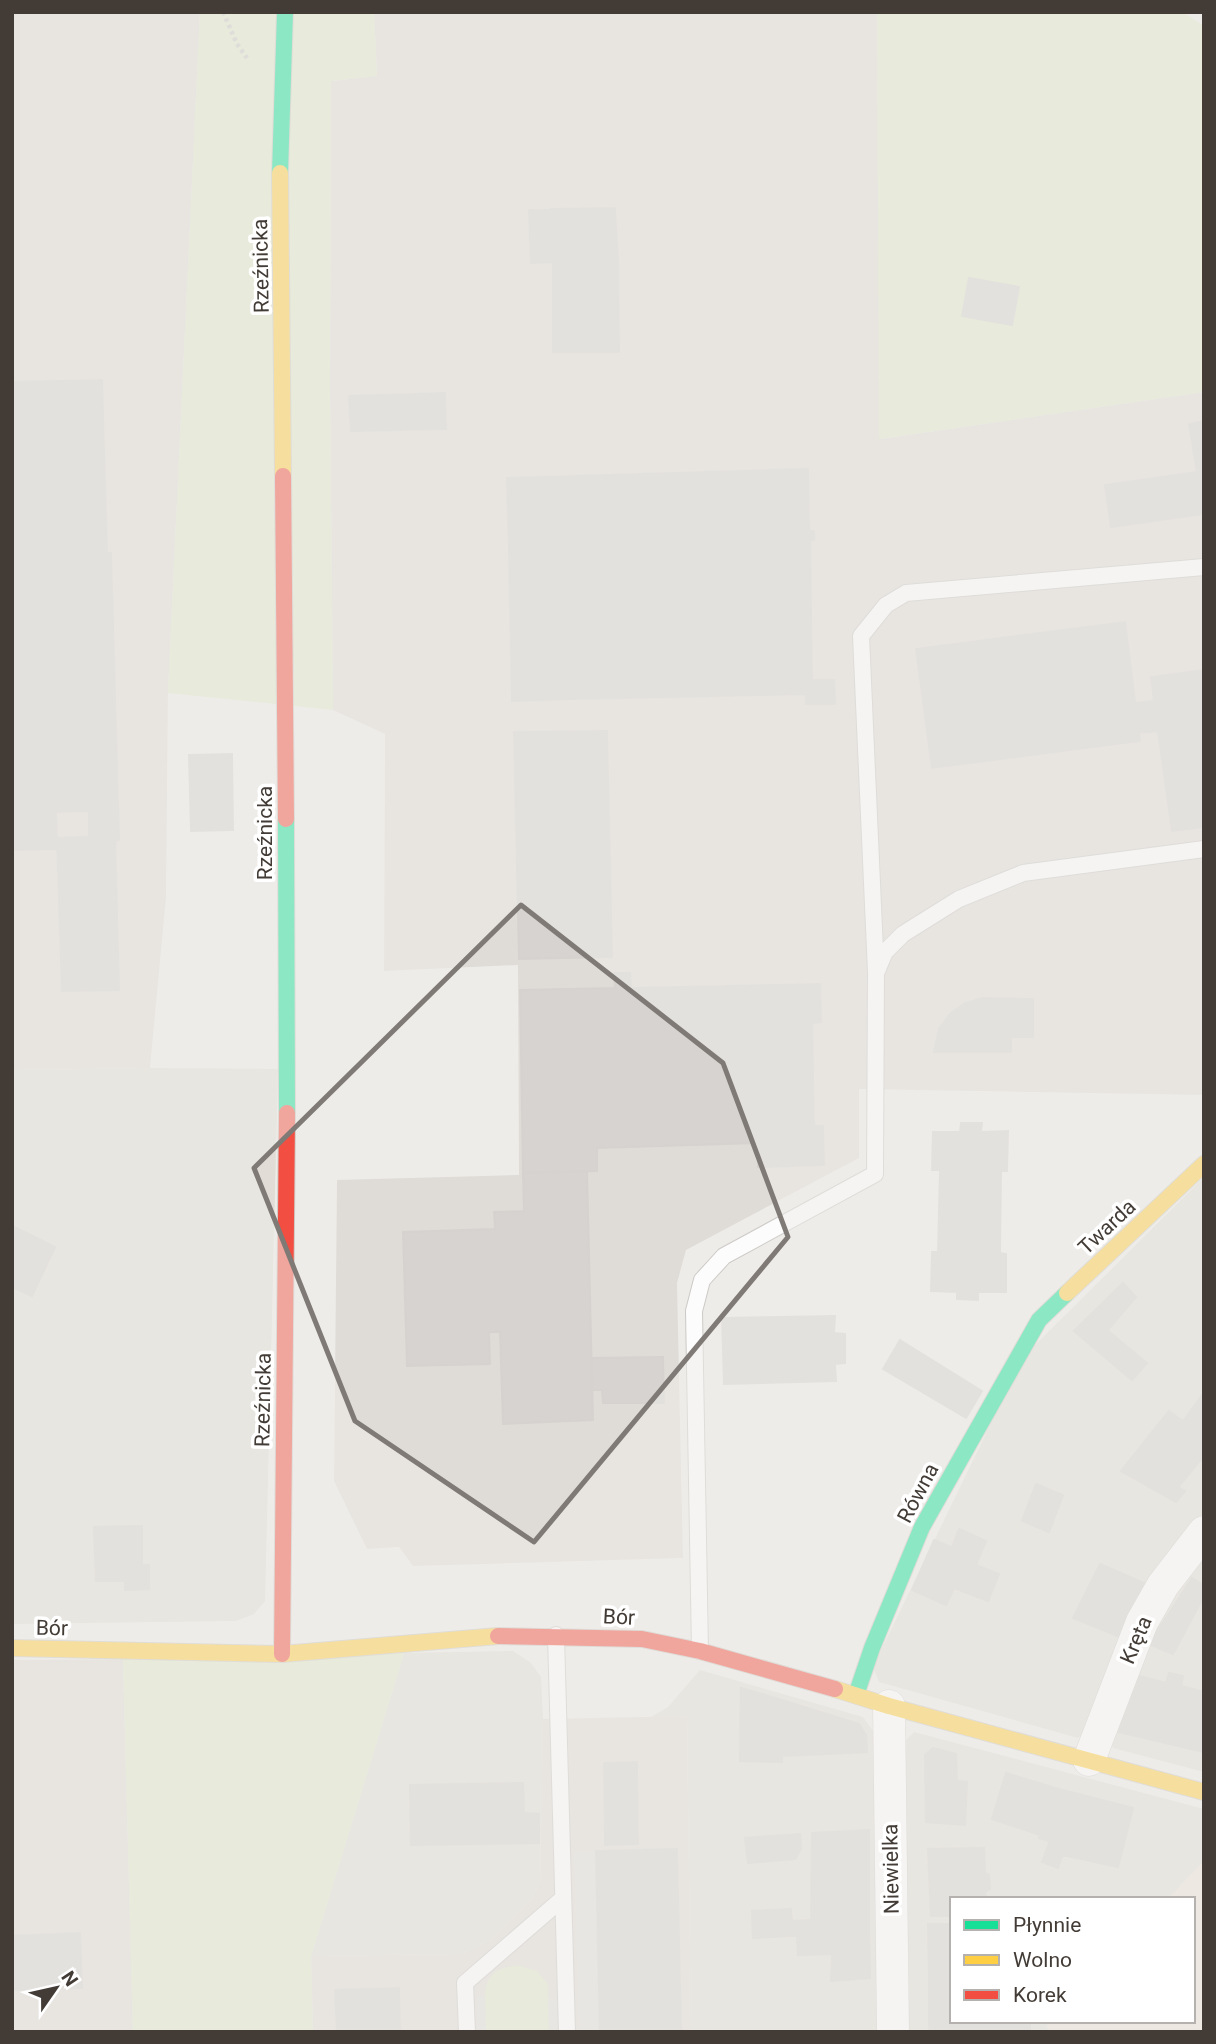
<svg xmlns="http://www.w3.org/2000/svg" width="1216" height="2044" viewBox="0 0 1216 2044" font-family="Roboto,sans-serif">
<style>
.residential{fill:#e1ddd6}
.commercial{fill:#ede2d9}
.industrial{fill:#dfdcd8}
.green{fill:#dfe6cb}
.parking{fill:#dfddda}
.building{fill:#d6d3d0;stroke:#d6d2cf;stroke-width:2}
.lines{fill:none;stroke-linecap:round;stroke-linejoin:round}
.lane-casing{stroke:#ccc9c6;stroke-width:18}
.street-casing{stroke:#ccc9c6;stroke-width:33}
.fast-casing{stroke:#cec9c2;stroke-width:18}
.slow-casing{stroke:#cec9c2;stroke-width:18}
.jam-casing{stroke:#cec9c2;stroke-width:18}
.path{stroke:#cccac6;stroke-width:4.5;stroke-dasharray:3.5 3.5;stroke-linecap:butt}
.lane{stroke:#fcfcfc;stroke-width:16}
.street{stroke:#fcfcfc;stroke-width:32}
.fast{stroke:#16e098;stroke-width:16}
.slow{stroke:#ffcf43;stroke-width:16}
.jam{stroke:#f24e42;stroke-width:16}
.marked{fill:none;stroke:#7f7a75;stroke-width:5;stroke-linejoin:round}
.labels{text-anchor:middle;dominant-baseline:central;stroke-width:7;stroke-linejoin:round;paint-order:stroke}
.street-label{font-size:21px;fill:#433c36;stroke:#fff}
</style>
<rect width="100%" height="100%" fill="#eeece9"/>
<path class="residential" d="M150,1068L278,1069L265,1601L254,1614L236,1621L12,1624V1070Z
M1204,1177V1512L1155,1576L1092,1728L1078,1738L879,1682L873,1667L1023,1357Z
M1204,1552V1772L1113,1748L1108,1733L1155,1619Z
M513,1651L530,1662L541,1677L543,1719L540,1882L531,1900L492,1939L462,1954L311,1956L404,1653Z
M700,1670L863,1717L873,1731L876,1738L882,2032H691L687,1716L651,1717L668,1707Z
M914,1732L1204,1809V1861L1168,1899H952V2021H1051L1047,2026L1049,2032H909L903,1754L904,1742Z"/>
<path class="commercial" d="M1204,1861V2032H1049L1047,2026L1051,2021H1193V1899H1168Z"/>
<path class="industrial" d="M12,12H200L168,693L166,897L150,1068L12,1070Z
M374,12H877L880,439L1204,392V1095L859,1089V1158L686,1250L677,1283L683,1558L413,1566L399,1547L367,1549L334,1481L337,1180L519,1175L518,965L384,971L385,734L333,710L330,387L331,81L377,76Z
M123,1659L133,2032H12V1660Z
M687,1716L691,2032H313L311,1956L462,1954L492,1939L531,1900L540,1882L543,1719Z"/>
<path class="green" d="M200,12H374L377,76L331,81L330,387L333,710L168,693Z
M877,12H1183L1204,26V392L879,439Z
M404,1653L311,1956L313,2032H133L123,1659Z
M520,1966L537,1971L548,1984L549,2032H486C485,2001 476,1965 520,1966Z"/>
<path class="parking" d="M574,1851H596L600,2032H579Z
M477,1996H485L486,2032H477Z
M548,1999H557L558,2032H549Z"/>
<path class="building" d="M615,208L618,262H553L551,209Z
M529,210H550L553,262L531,263Z
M553,262H618L619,352H553Z
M969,278L1019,287L1012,325L962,316Z
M102,380L107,553H111L119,840L116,841L115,836L89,837V811H91L82,402L12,404V382Z
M445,393L446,429L351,431L349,396Z
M82,402L91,811L12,813V404Z
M1204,421V514L1111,527L1105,485L1197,472L1189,424Z
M808,469L809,531H814V540H810L812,680H834L835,704H806V694L572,699L568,549L509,551L507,478Z
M568,549L572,699L512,701L509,551Z
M1125,622L1140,741L932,768L916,649Z
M1204,670V827L1172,831L1158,731L1139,733L1136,703L1154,701L1151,677Z
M607,731L612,957L519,959L514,732Z
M232,754L233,830L191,831L189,755Z
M56,812L57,849L12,850V813Z
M115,836L119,990L62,991L57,838Z
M614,973H630L631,988L820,984L821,1022L812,1023L814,1126H823L824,1165L758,1167V1143L597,1148V1171L523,1173L520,990L615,988Z
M982,998L1033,999V1037H1011V1052H934L939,1029L950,1014L964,1004Z
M961,1123H982L981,1132L1008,1131L1007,1171H1001L1000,1253L1006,1254V1292H978V1300L957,1299V1292L931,1291L932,1252H938L940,1170H932L933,1132H960Z
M587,1171L593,1420L503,1424L500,1332H489L490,1364L407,1366L403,1232L495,1229L494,1212L524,1211L523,1173Z
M12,1226L55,1247L32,1296L12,1287Z
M1123,1283L1136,1297L1093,1347L1074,1331Z
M835,1316L834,1333L845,1334V1363L835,1364L836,1381L724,1384L722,1318Z
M1107,1330L1147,1363L1132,1380L1093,1347Z
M900,1340L982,1391L966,1418L883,1369Z
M663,1357L664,1403H603L602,1390H592L591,1358Z
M1203,1394H1204V1437L1183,1421Z
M1169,1411L1204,1437V1456L1178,1487L1185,1491L1176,1502L1121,1471Z
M1036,1484L1063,1495L1049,1532L1022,1521Z
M142,1526V1565H149V1589L125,1590V1581H96L94,1527Z
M959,1529L986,1541L976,1565L956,1557L958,1550L952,1547Z
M934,1540L958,1550L956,1557L999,1574L988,1601L954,1588L946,1605L912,1590Z
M1100,1564L1146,1584L1123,1638L1073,1618Z
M1192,1578L1204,1586V1596L1173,1654L1149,1644Z
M1169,1673L1183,1676L1181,1686L1204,1692L1191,1749L1119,1732L1135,1675L1166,1683Z
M741,1688L782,1700V1762L740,1761Z
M1204,1698V1752L1191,1749Z
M782,1700L859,1724L866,1735L867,1752L782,1756Z
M933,1748L956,1754L957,1781L967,1782L965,1825L926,1822L925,1755Z
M637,1762L638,1844L605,1845L604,1763Z
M1006,1773L1055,1788L1040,1835L992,1819Z
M523,1783L524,1813L539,1814V1843L411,1845L410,1785Z
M1055,1788L1082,1795L1058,1868L1042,1862L1050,1841L1039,1838Z
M1082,1795L1133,1808L1118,1867L1063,1855Z
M869,1830V1933L811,1935L812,1833Z
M800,1834L801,1849L795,1859L748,1863L745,1838Z
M984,1848L985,1873L989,1875L990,1889L985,1892L986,1899H952V1916H931L928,1849Z
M677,1849L681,2032H600L596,1851Z
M791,1909L792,1921L810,1920L811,1935L753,1938L752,1911Z
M928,1924H952V1971H929Z
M80,1933L82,1988L12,1990V1936Z
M869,1933L870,1978L831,1981L833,1934Z
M833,1934V1954L798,1955L797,1936Z
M929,1971H952V2021H971V2023L929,2024Z
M399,1988L400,2032H337L335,1990Z
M971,2021H984L985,2032H930L929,2024L971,2023Z
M984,2021H1030V2032H985Z"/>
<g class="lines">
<g class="lane-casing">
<path id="lane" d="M877,971L885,952L903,934L959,899L1023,873L1204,849
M556,1635L567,2032
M700,1651L694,1311L702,1280L724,1256L875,1174L876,973L861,636L886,605L906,593L1204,567
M467,2032L465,1983L562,1899"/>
</g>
<g class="street-casing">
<path id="street" d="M889,1706L893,2032
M1089,1760L1142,1622L1163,1585L1204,1532"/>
</g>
<g class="fast-casing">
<path id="fast" d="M280,173L285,12
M286,819L287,1113
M856,1695L872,1648L922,1527L1039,1320L1067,1293"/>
</g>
<g class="slow-casing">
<path id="slow" d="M280,173L283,476
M1067,1293L1204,1164
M12,1648L282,1654L498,1636
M835,1689L889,1706L1204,1792"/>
</g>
<g class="jam-casing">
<path id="jam" d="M283,476L286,819
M498,1636L642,1639L700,1651L835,1689
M282,1654L287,1113"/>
</g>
<path class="path" d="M223,12L237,44L247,58"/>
<use href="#lane" class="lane"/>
<use href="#street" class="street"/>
<use href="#fast" class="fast"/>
<use href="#slow" class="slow"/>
<use href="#jam" class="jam"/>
</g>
<path d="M0 0H1216V2044H0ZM521,905L723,1063L788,1237L534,1542L355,1421L254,1168Z" fill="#eeece9" fill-opacity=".55" fill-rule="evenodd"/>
<path class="marked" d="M521,905L723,1063L788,1237L534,1542L355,1421L254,1168Z"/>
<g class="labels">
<g class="street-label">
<text transform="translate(261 266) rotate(-91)">Rzeźnicka</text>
<text transform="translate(265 833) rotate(-90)">Rzeźnicka</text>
<text transform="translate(1107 1227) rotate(-43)">Twarda</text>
<text transform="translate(263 1400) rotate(-89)">Rzeźnicka</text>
<text transform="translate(918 1493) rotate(-62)">Równa</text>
<text transform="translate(619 1617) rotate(3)">Bór</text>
<text transform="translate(52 1628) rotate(1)">Bór</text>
<text transform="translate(1136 1640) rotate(-67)">Kręta</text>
<text transform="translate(891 1869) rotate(-91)">Niewielka</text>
</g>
</g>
<rect width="1216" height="2044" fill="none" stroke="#433c36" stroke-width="28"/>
<rect x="950" y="1897" width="245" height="126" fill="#ffffff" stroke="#b4b1af" stroke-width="2"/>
<rect x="964" y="1920" width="35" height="10" fill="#16e098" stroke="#b4b1af" stroke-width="2"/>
<text x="1013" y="1932" font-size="21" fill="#433c36">Płynnie</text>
<rect x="964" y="1955" width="35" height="10" fill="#ffcf43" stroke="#b4b1af" stroke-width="2"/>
<text x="1013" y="1967" font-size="21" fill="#433c36">Wolno</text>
<rect x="964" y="1990" width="35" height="10" fill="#f24e42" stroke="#b4b1af" stroke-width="2"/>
<text x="1013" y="2002" font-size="21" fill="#433c36">Korek</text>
<g transform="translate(56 1988) rotate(56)" stroke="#ffffff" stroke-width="5" paint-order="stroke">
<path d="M0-5L12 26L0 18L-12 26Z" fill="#433c36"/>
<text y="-10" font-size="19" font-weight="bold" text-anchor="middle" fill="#433c36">N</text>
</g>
</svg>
